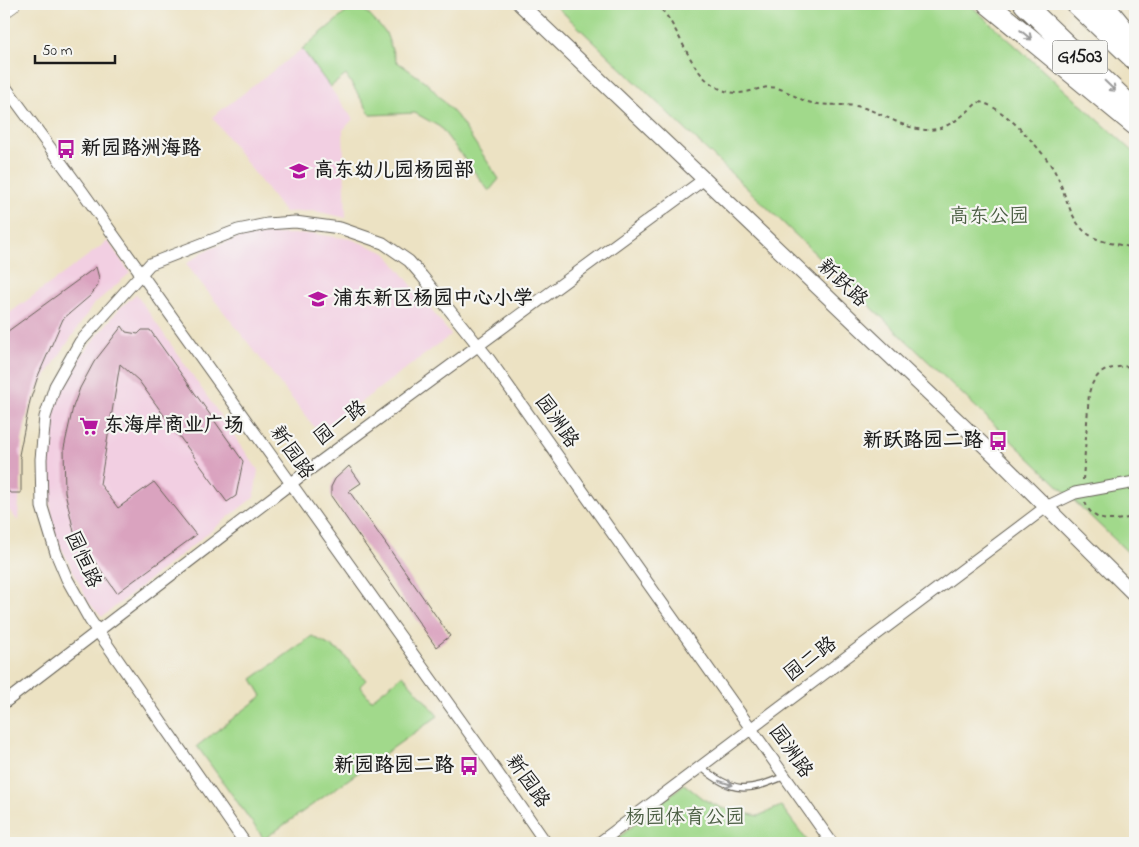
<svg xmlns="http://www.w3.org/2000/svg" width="1139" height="847" viewBox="0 0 1139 847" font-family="'Indie Flower','LXGW WenKai TC',sans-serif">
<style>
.built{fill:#f2cfe2}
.green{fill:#a1d98b;stroke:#5e7a54}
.building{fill:#daa3bf}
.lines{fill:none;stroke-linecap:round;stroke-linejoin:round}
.service-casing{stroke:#656156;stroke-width:8}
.minor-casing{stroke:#656156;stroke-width:13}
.tertiary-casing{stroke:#656156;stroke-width:16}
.primary-casing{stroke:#656156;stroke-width:19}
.motorway-casing{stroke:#656156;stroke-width:22}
.path{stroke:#656156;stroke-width:2;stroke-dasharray:4 4;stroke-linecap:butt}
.service{stroke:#fff;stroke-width:5.5}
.minor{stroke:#fff;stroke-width:11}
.tertiary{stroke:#fff;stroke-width:14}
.primary{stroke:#fff;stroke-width:18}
.motorway{stroke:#fff;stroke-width:20}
.oneway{stroke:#999}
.labels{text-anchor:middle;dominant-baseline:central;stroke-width:4.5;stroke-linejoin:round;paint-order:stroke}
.shield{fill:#f6f6f2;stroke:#5d5d5c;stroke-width:1}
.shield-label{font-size:19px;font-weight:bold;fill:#1c1c1c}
.poi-label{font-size:20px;font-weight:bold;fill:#1c1c1c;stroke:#f6f6f2;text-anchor:start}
.park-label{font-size:20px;fill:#4b5e43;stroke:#f6f6f2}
.street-label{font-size:20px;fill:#1c1c1c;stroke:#f6f6f2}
</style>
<rect width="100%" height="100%" fill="#f6f6f2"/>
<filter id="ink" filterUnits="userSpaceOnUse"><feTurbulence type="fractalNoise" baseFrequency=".02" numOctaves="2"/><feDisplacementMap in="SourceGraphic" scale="10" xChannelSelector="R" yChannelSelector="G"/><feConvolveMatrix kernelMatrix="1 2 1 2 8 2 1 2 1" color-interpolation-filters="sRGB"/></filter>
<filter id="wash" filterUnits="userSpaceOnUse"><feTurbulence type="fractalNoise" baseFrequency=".0096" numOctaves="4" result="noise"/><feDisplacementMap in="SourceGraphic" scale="20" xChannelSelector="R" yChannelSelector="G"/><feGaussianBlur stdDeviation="1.12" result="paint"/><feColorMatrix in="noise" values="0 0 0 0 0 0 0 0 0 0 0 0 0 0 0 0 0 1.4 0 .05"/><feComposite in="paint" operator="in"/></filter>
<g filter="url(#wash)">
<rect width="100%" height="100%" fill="#ece2c3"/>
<path class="built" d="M302,49L353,119L343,130L346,218L315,211L284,212L212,117Z
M267,234H314L351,239L386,253L451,335L319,433L186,264L203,252L237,238Z
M108,241L130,273L93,305L39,386L26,416L22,440L18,521L4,504V317Z
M136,294L258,470L254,497L102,617L89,603L54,533L47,479L49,433L58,397L76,362L119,309Z"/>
<path class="green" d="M356,4H359L386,33L396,61L427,83L457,116L499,179L489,191L440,127L415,113L371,115L346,75L330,87L302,49Z
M554,4H969L1135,153V559Z
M312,636L341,652L366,680L360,686L371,700L403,675L438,716L264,839L197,746L262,696L252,679Z
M684,784L703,799L722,808L758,816L781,806L809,843H612Z"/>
<g id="blocks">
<path class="building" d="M96,267L99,278L97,287L90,296L63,319L38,376L30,401L19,455L21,458V493H10L4,485V334Z
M122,326L126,332L138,334L142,330H150L243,461L236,496L227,502L139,381L120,364L100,484L118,508L154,482L196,535L117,593L74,532L65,492L64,448L73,407L80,388L94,362Z
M349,466L361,483L349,491L450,636L436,647L331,496V487L335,479Z"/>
</g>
</g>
<g filter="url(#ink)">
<use href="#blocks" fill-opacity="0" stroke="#656156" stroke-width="1"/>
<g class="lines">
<g class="service-casing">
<path id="service" d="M701,767C734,794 747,792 785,776"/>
</g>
<g class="minor-casing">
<path id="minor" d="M4,85L82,191L485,755L546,843
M4,703L290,484L703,180
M245,843L90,620L67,579L56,553L42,507L41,459L45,417L55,386L80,342L150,264L238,230L267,224L295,222L340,228L383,243L409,261L422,276L489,359L832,843
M599,843L1046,507L1075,493L1135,482"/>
</g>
<g class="tertiary-casing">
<path id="tertiary" d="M520,4L995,456L1135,595"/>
</g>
<g class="primary-casing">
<path id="primary" d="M4,9L11,4"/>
</g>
<g class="motorway-casing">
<path id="motorway" d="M988,4L1135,125
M1024,4L1135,110
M1076,4L1135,60
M1103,4L1135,43"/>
</g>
<path class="path" d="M656,4C681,26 687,70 715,86C742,103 757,83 777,88C788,91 798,99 808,102C825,107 844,103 861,107C883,113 907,131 930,130C950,128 964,115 978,102C1001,103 1042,150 1054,170C1065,189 1069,221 1088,234C1102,244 1119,243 1135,249
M1083,480L1089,393C1096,367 1112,367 1135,366
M1085,502C1094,526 1115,520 1135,517"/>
<use href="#service" class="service"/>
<use href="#minor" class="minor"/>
<use href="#tertiary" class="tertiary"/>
<use href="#primary" class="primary"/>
<use href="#motorway" class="motorway"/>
</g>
<defs><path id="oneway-shaft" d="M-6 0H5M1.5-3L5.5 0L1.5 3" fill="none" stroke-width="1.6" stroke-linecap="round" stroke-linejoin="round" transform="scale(1.25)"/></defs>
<g class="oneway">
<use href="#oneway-shaft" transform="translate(1026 35) rotate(40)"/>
<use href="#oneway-shaft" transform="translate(1110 86) rotate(44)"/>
<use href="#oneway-shaft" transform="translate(726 783) rotate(18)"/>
</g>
</g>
<defs>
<g id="bus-bare" transform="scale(1.5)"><path d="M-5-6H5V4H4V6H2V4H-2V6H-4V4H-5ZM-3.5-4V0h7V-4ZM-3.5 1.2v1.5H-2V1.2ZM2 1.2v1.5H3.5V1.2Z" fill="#b5179e" stroke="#f6f6f2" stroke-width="2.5" paint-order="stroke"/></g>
<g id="school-bare" transform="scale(1.5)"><path d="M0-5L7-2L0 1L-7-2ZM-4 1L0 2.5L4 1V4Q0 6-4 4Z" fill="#b5179e" stroke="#f6f6f2" stroke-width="2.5" paint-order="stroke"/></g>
<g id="supermarket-bare" transform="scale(1.5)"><path d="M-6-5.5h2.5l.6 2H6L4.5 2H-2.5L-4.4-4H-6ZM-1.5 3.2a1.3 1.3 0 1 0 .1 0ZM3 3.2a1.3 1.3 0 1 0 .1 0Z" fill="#b5179e" stroke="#f6f6f2" stroke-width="2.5" paint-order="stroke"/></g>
</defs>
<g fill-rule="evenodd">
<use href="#bus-bare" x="66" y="149"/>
<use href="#school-bare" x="299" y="171"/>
<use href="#school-bare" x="318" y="299"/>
<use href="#supermarket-bare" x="89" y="426"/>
<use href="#bus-bare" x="998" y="441"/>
<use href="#bus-bare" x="469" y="766"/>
</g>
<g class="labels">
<rect class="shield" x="1052.5" y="40.5" width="55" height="33" rx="4"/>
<g class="shield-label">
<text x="1080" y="57">G1503</text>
</g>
<g class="poi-label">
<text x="81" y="149">新园路洲海路</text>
<text x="314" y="171">高东幼儿园杨园部</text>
<text x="333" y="299">浦东新区杨园中心小学</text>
<text x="104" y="426">东海岸商业广场</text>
<text x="983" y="441" text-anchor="end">新跃路园二路</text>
<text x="454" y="766" text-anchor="end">新园路园二路</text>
</g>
<g class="park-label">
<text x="989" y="217">高东公园</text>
<text x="685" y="818">杨园体育公园</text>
</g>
<g class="street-label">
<text transform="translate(842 284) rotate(43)">新跃路</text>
<text transform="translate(556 422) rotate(55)">园洲路</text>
<text transform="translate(341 424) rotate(-37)">园一路</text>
<text transform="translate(291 453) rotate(55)">新园路</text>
<text transform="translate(82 560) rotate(66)">园恒路</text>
<text transform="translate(811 660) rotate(-37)">园二路</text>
<text transform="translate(790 752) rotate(55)">园洲路</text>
<text transform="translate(527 782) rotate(55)">新园路</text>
</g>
</g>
<rect width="1139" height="847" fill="none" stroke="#f6f6f2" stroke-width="20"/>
<path d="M35 55v8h80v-8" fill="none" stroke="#1c1c1c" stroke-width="2.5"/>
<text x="42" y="55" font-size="15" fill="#1c1c1c" stroke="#f6f6f2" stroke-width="4" paint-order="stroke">50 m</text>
</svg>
